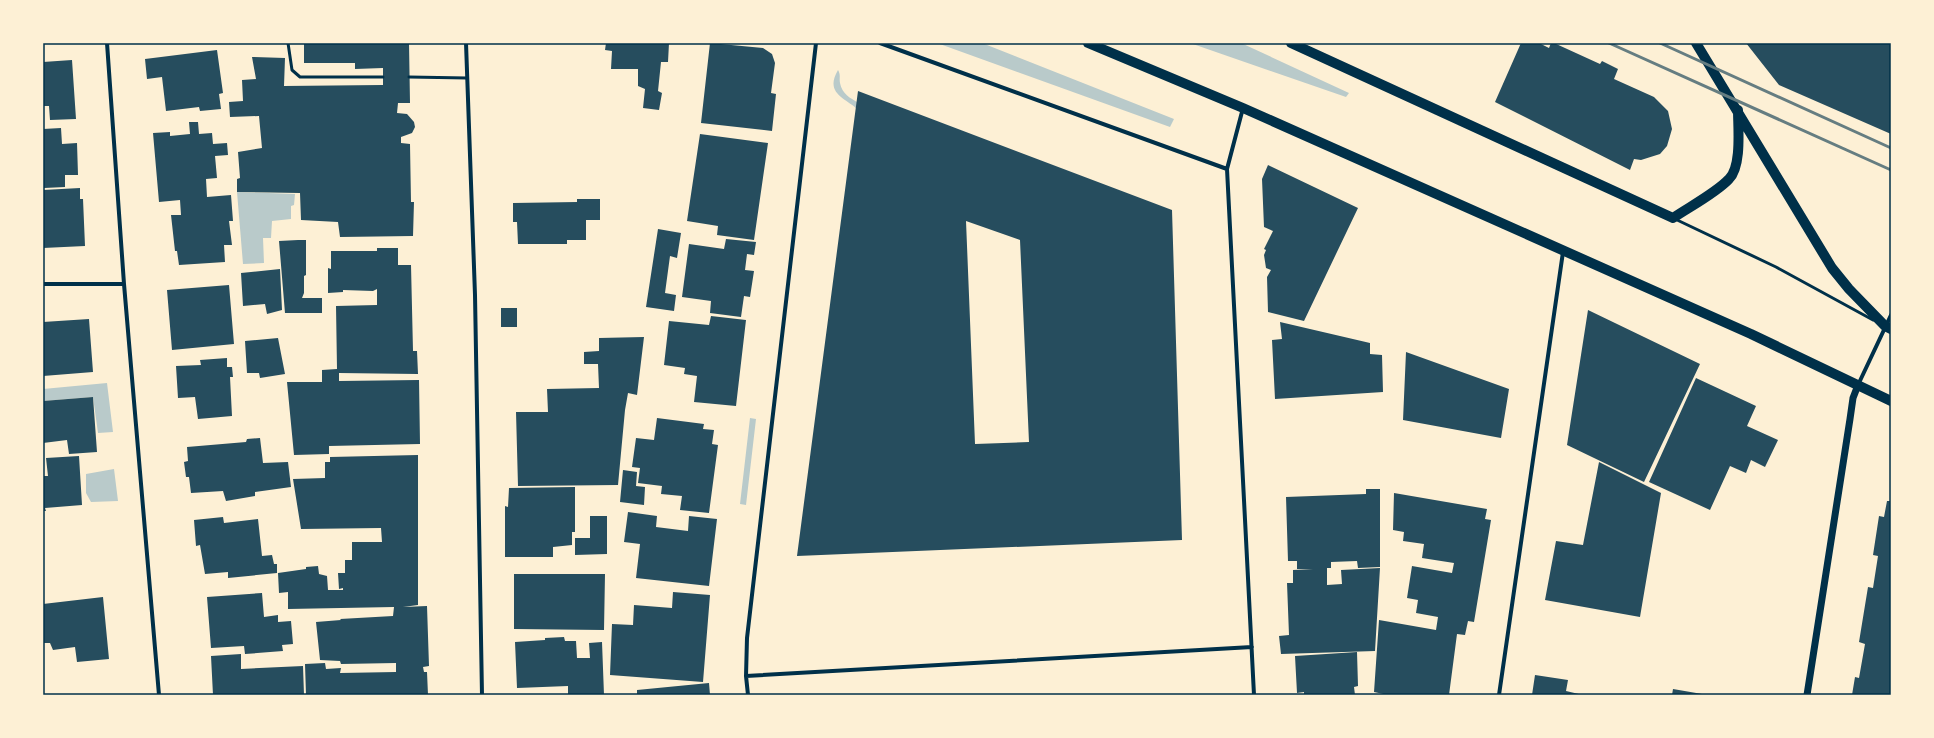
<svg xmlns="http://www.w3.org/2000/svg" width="1934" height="738" viewBox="0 0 1934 738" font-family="'PT Sans',sans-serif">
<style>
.green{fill:#b9caca}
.building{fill:#264d5e;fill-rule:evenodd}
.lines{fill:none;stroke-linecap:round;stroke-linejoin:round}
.service{stroke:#003049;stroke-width:3}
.minor{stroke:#003049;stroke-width:4}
.tertiary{stroke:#003049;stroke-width:7}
.primary{stroke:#003049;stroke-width:10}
.rail{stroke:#657d81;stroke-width:3}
.neatline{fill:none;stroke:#003049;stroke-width:1.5}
</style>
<rect width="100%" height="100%" fill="#fdf0d5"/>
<path class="green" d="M937,43H982L1174,119L1170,127Z
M1190,43H1241L1349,93L1346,97Z
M838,70C841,75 839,78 840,83C842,94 850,98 859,103L858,110C846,98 824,94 838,70Z
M237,192L295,194L294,205L291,206V219L272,221L271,238H263L264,263L243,264Z
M107,383L113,432L98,433L93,397L43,401V389Z
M750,418L756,419L746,505L740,504Z
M114,469L118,501L91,502L86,493V474Z"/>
<path class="building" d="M304,43H409L410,103H398L397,113L407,114L414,122L415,127L412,133L401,137V143L410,144L411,202H414L413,236L340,237L338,222L301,220L300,193L237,192V179L240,178L238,152L262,148L259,116L230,117L229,102L243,101L242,80L256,79L252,57L285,58L284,86L383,85V68L355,69V63H304Z
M606,43H669L668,62H661L658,91L662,93L659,110L643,108L645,89L638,86V69H611L612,51L605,50Z
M710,43L763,48L772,54L775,63L771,93L776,94L772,131L701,123Z
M1521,43H1539L1549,48L1551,43H1554L1600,64L1602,61L1618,69L1614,79L1654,97L1668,111L1672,129L1667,146L1660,154L1641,160L1634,159L1630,170L1495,102Z
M1746,43H1891V134L1779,85Z
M217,50L223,93L219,94L221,109L200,111L199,107L166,111L162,77L147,79L145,59Z
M72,60L76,119L50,120L49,106H43V62Z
M858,91L1172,210L1182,540L797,556ZM966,221L1020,240L1029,442L975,444Z
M189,122H198L199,134L212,133L213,144L227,143L228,155L215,156L217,178L206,179L207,197L231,195L233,221H229L232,245H224L225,262L179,265L177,251H175L171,215H181L180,200L159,202L153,133L170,132V136L190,134Z
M61,128L62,144L77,143L78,175H65V187L44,188L43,129Z
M700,134L768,143L754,240L717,235L718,226L687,221Z
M1268,165L1358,208L1304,321L1268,312L1267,277L1271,270L1266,268L1264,255L1266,250L1264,249L1273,231L1264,227L1262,179Z
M80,188V199H83L85,246L43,248V190Z
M577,199H600V220H586V240H567V244H518L517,222H513V203L577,202Z
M658,229L681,233L677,258L670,256L665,293L676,295L674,311L646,307Z
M726,239L756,242L754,255L747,254L745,270L754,271L750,297L744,296L741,317L710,313L711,301L682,297L689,244L724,249Z
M298,240H306V275L304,276V293L302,298H322V313H285L279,241Z
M377,248H398V265H411L413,351H417L418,374L339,373V381L419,380L420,444L329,446V454L294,455L287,382H322V370L337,369L336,306L377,305V289L373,291L343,290V292L328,293V268L331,269V251H377Z
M280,269L282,310L267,314L265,304L243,306L241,273Z
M229,285L234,344L172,350L167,290Z
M501,308H517V327H501Z
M1588,310L1700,364L1644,482L1567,445Z
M711,316L746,320L736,406L694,402L697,376L684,374L685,368L664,365L669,321L709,325Z
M89,319L93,372L43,376V322Z
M1280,322L1370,343V354L1382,355L1383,392L1275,399L1272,340L1282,339Z
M644,337L637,395L628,393L625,410L618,485L518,486L516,412H548L547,389L599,388L598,364H584V352L599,351V338Z
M278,338L285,374L260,378L259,373H247L245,341Z
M1406,352L1509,389L1501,438L1403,420Z
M227,358V367H232L233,377H230L232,416L198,419L195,397L178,398L176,366L201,365L200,360Z
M1696,378L1756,406L1747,426L1778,440L1765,467L1751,460L1746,473L1730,466L1710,510L1649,482Z
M93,397L97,452L69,454L67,440L43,443V401Z
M657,418L704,424L703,429L714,430L712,444L718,445L709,513L680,510L682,496L661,494L662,486L638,483L640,468L632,467L636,438L654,440Z
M260,438L263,463L288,462L291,487L255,492V496L226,501L223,491L191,493L189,477H186L184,462L188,461L187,447L246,442L247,439Z
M418,455V605L403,607L427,606L429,666L423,667L424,672H427L428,695H306L305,664L325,663L326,669L341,668L340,673L396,672V663L341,664L340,661L320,660L316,622L341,620L340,619L393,616L394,607L288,609V592L279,593L278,573L306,569V567L318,566L319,574L327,576L328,590H343V588L339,589L338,573H345V560H352V542H382L381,528L301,529L293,479L325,478V462H330V457Z
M79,456L82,505L45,508L46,511H43V476H48L46,458Z
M1599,462L1661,493L1640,617L1545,600L1556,541L1583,545Z
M623,470L637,472L636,486L645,487L644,505L620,502Z
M575,487V532H572V545L553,547V557H505V506L508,507L509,488Z
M1366,489H1380V567L1358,568L1357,561L1331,562V568H1327V585L1342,584L1341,570L1380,568L1375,651L1281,654L1279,636L1289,635L1287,583H1293V570L1313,569H1297V561H1288L1286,497L1366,494Z
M1394,493L1487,509L1485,519L1491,520L1474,622L1468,621L1465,635L1457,634L1449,695H1388L1374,692L1379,620L1436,630L1438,617L1416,613L1418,600L1407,598L1412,566L1452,573L1454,563L1422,558L1424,544L1403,541L1404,532L1393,530Z
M1887,501H1891V695H1852L1855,677L1859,678L1865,644L1859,642L1868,587L1873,588L1878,556L1873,555L1879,516L1884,517Z
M628,512L657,516L656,527L688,531L689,516L717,519L709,586L636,578L640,544L624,542Z
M590,516H607V554L575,555V538H590Z
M223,517L224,523L258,519L262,556L272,555L274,564H277V573L228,578V572L205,574L200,545L196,546L194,520Z
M514,574H605L604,630L514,629Z
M673,592L710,595L703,682L610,675L612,624L633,625L634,605L672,608Z
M262,593L264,617L278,615V622L291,621L293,644L282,645L283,651L245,654L244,646L211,648L207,597Z
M103,597L109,659L77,662L75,647L53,650L50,643H43V604Z
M564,637L565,641H576L577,658H590L589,643L602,642L604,695H568V686L517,688L515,642L545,640V638Z
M1357,652L1358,686L1354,687L1355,695H1304V692L1297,693L1295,656Z
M241,654V669L303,666L304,695H213L211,656Z
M1535,675L1568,680L1566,691L1583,695H1532Z
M709,683L710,695H637V690Z
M1673,689L1702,694V695H1672Z"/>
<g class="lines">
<path class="service" d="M288,43L292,70L300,77H383
M409,77L467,78
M1675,219L1776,267L1873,320"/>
<path class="minor" d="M107,43L124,284L159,695
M466,43L475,295L482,695
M880,43L1227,169
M1243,108L1227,169L1254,695
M43,284H124
M1858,385L1891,315
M746,676L1252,647
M748,695L746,676L747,638L816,43
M1499,695L1563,252"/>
<path class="tertiary" d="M1807,695L1850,419L1853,398L1858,385"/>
<path class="primary" d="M1088,43L1243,108L1751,334L1891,401
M1291,43L1673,218C1689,207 1716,193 1729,179C1742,166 1738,128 1738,110
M1696,43L1832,268L1849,289L1885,326L1891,329"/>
<path class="rail" d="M1609,43L1891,170
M1660,43L1891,148"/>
</g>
<rect width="1934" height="738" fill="none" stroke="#fdf0d5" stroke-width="88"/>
<rect x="44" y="44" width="1846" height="650" class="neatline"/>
</svg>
